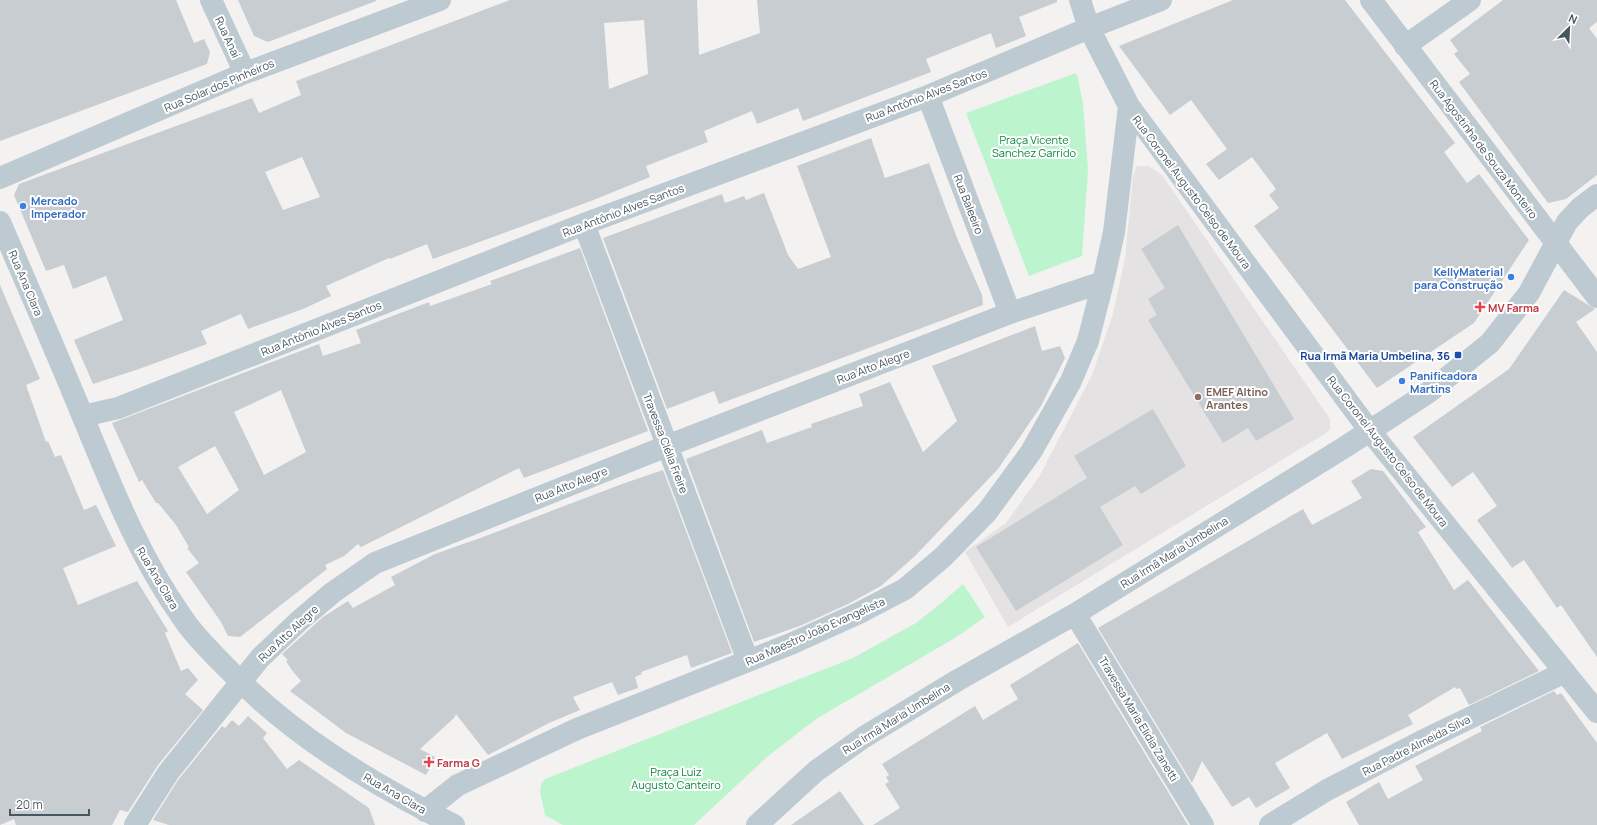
<svg xmlns="http://www.w3.org/2000/svg" width="1597" height="825" viewBox="0 0 1597 825" font-family="Manrope,sans-serif">
<style>
.education{fill:#e5e2e3}
.green{fill:#bcf4cd}
.building{fill:#c8cdd2;fill-rule:evenodd}
.lines{fill:none;stroke-linecap:round;stroke-linejoin:round}
.minor{stroke:#becad2;stroke-width:22}
.shop-dot{fill:#3f7fe0;stroke:#fff;stroke-width:1.5}
.health-dot{fill:#e0444e;stroke:#fff;stroke-width:1.5}
.transit-dot{fill:#1a4fb4;stroke:#fff;stroke-width:1.5}
.education-dot{fill:#8d6e63;stroke:#fff;stroke-width:1.5}
.labels{text-anchor:middle;dominant-baseline:central;stroke-width:4;stroke-linejoin:round;paint-order:stroke}
.street-label{font-size:11px;fill:#475761;stroke:#fff}
.park-label{font-size:11px;fill:#0e863f;stroke:#fff}
.shop-label{font-size:11px;font-weight:bold;fill:#366cbe;stroke:#fff;text-anchor:start}
.health-label{font-size:11px;font-weight:bold;fill:#be3a42;stroke:#fff;text-anchor:start}
.transit-label{font-size:11px;font-weight:bold;fill:#164399;stroke:#fff;text-anchor:end}
.education-label{font-size:11px;font-weight:bold;fill:#785e54;stroke:#fff;text-anchor:start}
</style>
<rect width="100%" height="100%" fill="#f4f1f1"/>
<path class="education" d="M1137,166H1149L1162,175L1330,419V429L1326,433L1008,627L965,552L1006,523L1039,477L1092,375L1113,314L1125,258L1133,176Z"/>
<path class="green" d="M1076,73L1078,79L1083,103L1088,170L1082,256L1029,276L966,113Z
M963,584L985,617L955,638L816,719L767,757L694,825H563L545,815L540,792L541,784L545,779L853,658L916,623L940,604Z"/>
<path class="building" d="M0,0H176L194,43L204,39L210,52L207,64L0,141Z
M238,0H376V1L268,42L254,36Z
M510,0H697L699,55L760,33L757,0H1057V2L1019,17L1026,36L996,48L991,33L926,59L931,72L803,121L798,108L757,124L752,111L704,131L708,142L646,166L650,177L591,201L433,259L427,244L390,259L389,258L326,286L331,296L303,309L248,329L241,314L201,331L207,344L139,369L93,384L74,340L123,320L106,276L73,289L64,265L46,271L14,195L19,184L252,98L259,113L301,95L296,81ZM644,20L648,74L609,89L604,23ZM302,157L320,197L283,210L265,172Z
M1233,0H1345L1455,143L1444,152L1467,183L1479,174L1529,240L1474,323L1377,388L1254,226L1279,208L1269,195L1276,189L1252,157L1219,180L1206,164L1227,149L1191,100L1170,115L1119,46Z
M1503,0H1597V22L1589,28L1597,39V175L1566,199L1548,203L1459,82L1470,74L1454,54L1458,51L1450,40Z
M871,138L885,178L929,163L957,238L982,295L983,305L719,404L714,391L667,409L603,238L722,194L725,203L744,196L746,200L764,193L788,255L798,269L831,257L797,166Z
M1178,225L1294,419L1256,441L1248,428L1223,443L1148,320L1157,315L1148,299L1165,288L1141,249Z
M580,248L648,431L524,478L519,468L361,547L358,544L344,556L325,565L327,569L240,637L228,636L221,622L186,572L199,563L187,548L189,547L176,525L158,503H156L142,480L139,482L112,423L319,344L323,356L361,343L356,330L429,302L430,306L492,284L490,281ZM281,390L306,452L264,475L234,412ZM215,446L239,490L207,514L178,467Z
M0,285L40,379L26,385L46,442L48,441L55,457L61,455L84,510L96,505L116,546L63,568L78,605L137,581L168,631L165,633L181,671L188,668L198,680L185,694L203,710L158,765L128,812L120,810L112,825H16L14,819L0,825Z
M1564,290L1595,309L1576,322L1597,352V657L1561,605L1557,608L1524,560L1512,568L1477,520L1497,506L1473,472L1452,487L1413,437L1509,369Z
M1035,326L1042,351L1060,346L1065,358L1041,406L998,469L915,556L881,586L848,604L802,625L754,642L686,459L762,430L767,443L812,427L811,424L863,406L859,394L890,382L923,452L957,421L932,366Z
M1153,409L1186,466L1141,494L1135,486L1100,507L1123,545L1016,611L976,547L1087,478L1074,456Z
M1371,469L1383,471L1426,527L1418,532L1454,590L1468,580L1539,671L1469,705L1460,688L1456,689L1455,687L1408,715L1413,724L1342,759L1327,733L1275,763L1290,788L1256,808L1249,797L1232,807L1202,761L1192,783L1098,628L1303,509L1312,525L1362,498L1351,481Z
M663,470L732,653L691,668L687,655L641,672L642,674L635,677L638,688L618,695L612,682L573,697L580,710L549,723L488,755L456,714L454,718L420,749L435,757L426,775L346,733L290,691L301,681L291,669L286,661L288,660L282,654L323,617L348,601L353,608L395,585L391,577L435,554L483,537L622,484Z
M1078,643L1188,825H873L900,808L885,784L889,782L886,777L889,775L882,764L975,706L983,720L1018,699L1010,685Z
M1554,691L1557,695L1561,693L1597,743V825H1359L1346,802L1379,782L1388,799L1423,780L1415,766L1482,731L1480,727Z
M248,716L267,733L263,738L287,769L299,760L369,808L375,825H169L153,820L178,780L222,726L225,728L232,720L239,726Z
M840,791L864,825H791Z"/>
<g class="lines">
<path class="minor" d="M211,0L245,73
M1371,0L1597,297
M1405,46L1470,0
M928,96L1010,313
M1129,106L1369,430L1597,712
M0,178L245,73L440,0
M0,222C28,287 56,351 83,417C112,487 138,555 182,617C193,634 209,650 223,664C288,733 370,783 454,825
M584,224L748,661
M83,416L118,408L584,224L928,96L1089,28L1161,0
M1075,614L1203,825
M425,811L458,785L577,729L793,643L859,613L905,589L943,557L987,512L1031,452L1071,381L1088,341L1103,282L1114,232L1129,106L1089,28L1080,0
M135,825L168,773L260,658L299,621L332,593L375,563L667,446L1010,313L1103,282
M757,825L816,771L864,737L958,680L1075,614L1345,447L1429,392L1490,343L1529,293L1567,222L1580,208L1597,195
M1270,825L1327,790L1422,741L1565,672"/>
</g>
<g class="shop-dot">
<circle cx="23" cy="206" r="4"/>
<circle cx="1511" cy="277" r="4"/>
<circle cx="1402" cy="381" r="4"/>
</g>
<g class="health-dot">
<path d="M1478 301h4v4h4v4h-4v4h-4v-4h-4v-4h4z"/>
<path d="M427 756h4v4h4v4h-4v4h-4v-4h-4v-4h4z"/>
</g>
<rect class="transit-dot" x="1454" y="351" width="8" height="8" rx="2"/>
<circle class="education-dot" cx="1198" cy="397" r="4"/>
<g class="labels">
<g class="street-label">
<text transform="translate(228 37) rotate(65)">Rua Anaí</text>
<text transform="translate(219 85) rotate(-23)">Rua Solar dos Pinheiros</text>
<text transform="translate(926 95) rotate(-21)">Rua Antônio Alves Santos</text>
<text transform="translate(1484 149) rotate(53)">Rua Agostinha de Souza Monteiro</text>
<text transform="translate(1192 192) rotate(53)">Rua Coronel Augusto Celso de Moura</text>
<text transform="translate(969 204) rotate(69)">Rua Baleeiro</text>
<text transform="translate(623 210) rotate(-21)">Rua Antônio Alves Santos</text>
<text transform="translate(26 283) rotate(67)">Rua Ana Clara</text>
<text transform="translate(321 328) rotate(-22)">Rua Antônio Alves Santos</text>
<text transform="translate(873 366) rotate(-21)">Rua Alto Alegre</text>
<text transform="translate(666 443) rotate(69)">Travessa Clélia Freire</text>
<text transform="translate(1388 451) rotate(52)">Rua Coronel Augusto Celso de Moura</text>
<text transform="translate(571 484) rotate(-22)">Rua Alto Alegre</text>
<text transform="translate(1174 552) rotate(-32)">Rua Irmã Maria Umbelina</text>
<text transform="translate(158 578) rotate(59)">Rua Ana Clara</text>
<text transform="translate(815 631) rotate(-24)">Rua Maestro João Evangelista</text>
<text transform="translate(288 633) rotate(-43)">Rua Alto Alegre</text>
<text transform="translate(896 718) rotate(-32)">Rua Irmã Maria Umbelina</text>
<text transform="translate(1139 719) rotate(59)">Travessa Maria Elidia Zanetti</text>
<text transform="translate(1416 745) rotate(-27)">Rua Padre Almeida Silva</text>
<text transform="translate(395 793) rotate(30)">Rua Ana Clara</text>
</g>
<g class="park-label">
<text x="1034" y="139">Praça Vicente<tspan x="1034" dy="13">Sanchez Garrido</tspan></text>
<text x="676" y="771">Praça Luiz<tspan x="676" dy="13">Augusto Canteiro</tspan></text>
</g>
<g class="shop-label">
<text x="31" y="200">Mercado<tspan x="31" dy="13">Imperador</tspan></text>
<text x="1503" y="271" text-anchor="end">KellyMaterial<tspan x="1503" dy="13">para Construção</tspan></text>
<text x="1410" y="375">Panificadora<tspan x="1410" dy="13">Martins</tspan></text>
</g>
<g class="health-label">
<text x="1488" y="307">MV Farma</text>
<text x="437" y="762">Farma G</text>
</g>
<g class="transit-label">
<text x="1450" y="355">Rua Irmã Maria Umbelina, 36</text>
</g>
<g class="education-label">
<text x="1206" y="391">EMEF Altino<tspan x="1206" dy="13">Arantes</tspan></text>
</g>
</g>
<g transform="translate(1569 28) rotate(24)" stroke="#ffffff" stroke-width="3" paint-order="stroke">
<path d="M0-3L7 15L0 10L-7 15Z" fill="#475761"/>
<text y="-6" font-size="11" font-weight="bold" text-anchor="middle" fill="#475761">N</text>
</g>
<path d="M10 809v6h79v-6" fill="none" stroke="#475761" stroke-width="2"/>
<text x="16" y="809" font-size="12" fill="#475761" stroke="#ffffff" stroke-width="3" paint-order="stroke">20 m</text>
</svg>
